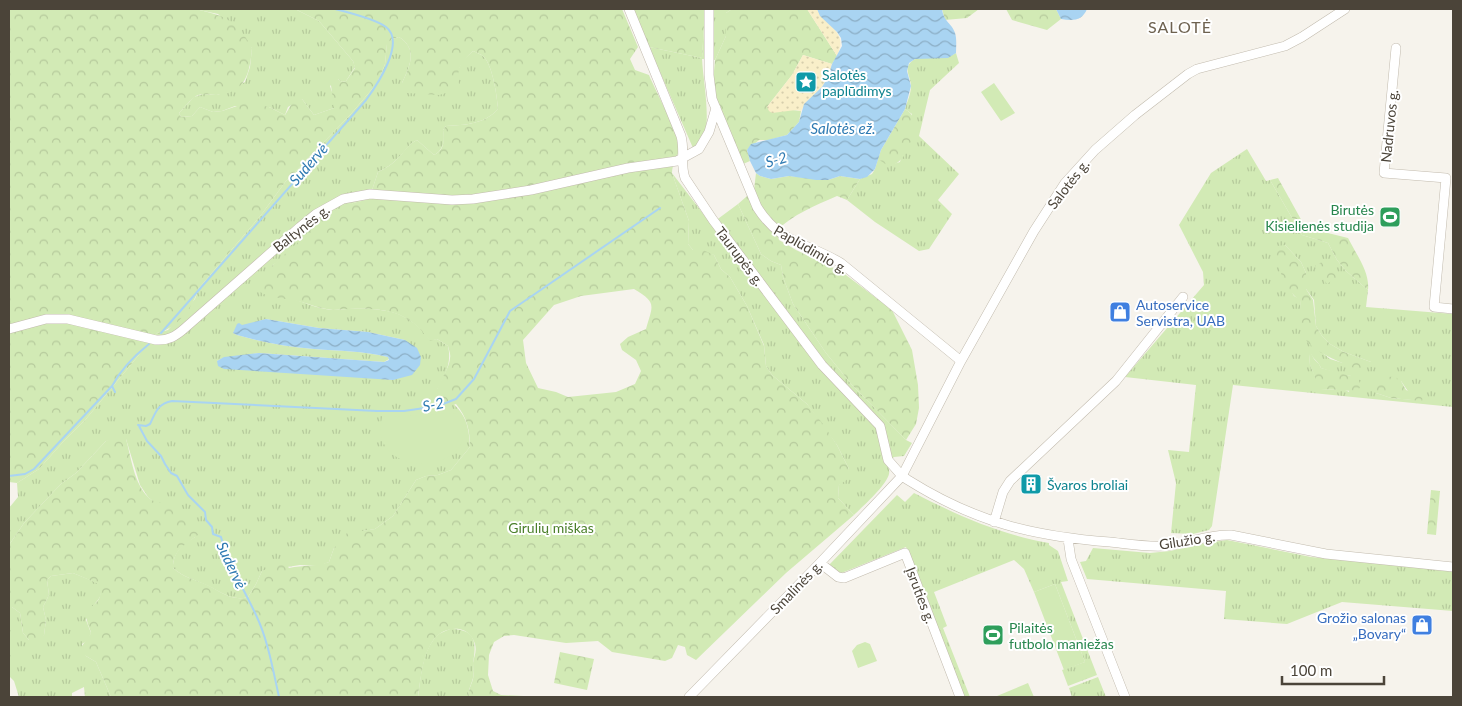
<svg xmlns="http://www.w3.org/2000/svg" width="1462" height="706" viewBox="0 0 1462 706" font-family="Lato,sans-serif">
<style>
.grass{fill:url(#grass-tufts);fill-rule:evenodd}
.forest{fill:url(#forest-crowns);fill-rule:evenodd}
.sand{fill:url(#sand-dots)}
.pitch{fill:#d2eab5}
.water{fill:url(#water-waves)}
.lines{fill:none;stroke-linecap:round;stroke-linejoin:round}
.stream{stroke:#a9d4f2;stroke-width:2}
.street-casing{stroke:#c2bbae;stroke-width:10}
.street{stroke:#fff;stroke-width:9}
.labels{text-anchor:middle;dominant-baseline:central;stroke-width:4;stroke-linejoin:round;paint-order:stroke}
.culture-label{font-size:14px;fill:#0d838f;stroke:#fff;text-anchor:start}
.street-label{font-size:14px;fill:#4b4439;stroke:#fff}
.leisure-label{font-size:14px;fill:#27864d;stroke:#fff;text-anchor:end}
.shop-label{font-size:14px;fill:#366cbe;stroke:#fff;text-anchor:start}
.park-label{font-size:14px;fill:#4a7f2a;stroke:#fff}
.water-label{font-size:15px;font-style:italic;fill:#2e7ab2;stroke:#fff}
.quarter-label{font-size:16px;letter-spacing:1px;fill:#6e6250;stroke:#fff}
</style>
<defs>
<pattern id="grass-tufts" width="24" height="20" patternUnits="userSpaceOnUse" patternTransform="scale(1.25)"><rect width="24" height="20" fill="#d2eab5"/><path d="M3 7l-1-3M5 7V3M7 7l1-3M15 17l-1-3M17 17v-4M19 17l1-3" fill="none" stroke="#b6ca9c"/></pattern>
<pattern id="forest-crowns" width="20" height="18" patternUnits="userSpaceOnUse" patternTransform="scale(1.25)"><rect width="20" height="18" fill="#d2eab5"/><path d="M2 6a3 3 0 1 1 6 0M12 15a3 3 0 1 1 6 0" fill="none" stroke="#b6ca9c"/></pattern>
<pattern id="sand-dots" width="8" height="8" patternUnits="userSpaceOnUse" patternTransform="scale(1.25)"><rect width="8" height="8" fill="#f9efc9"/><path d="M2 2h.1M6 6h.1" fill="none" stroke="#d7cead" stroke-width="1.8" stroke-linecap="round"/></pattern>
<pattern id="water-waves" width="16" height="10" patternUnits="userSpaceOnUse" patternTransform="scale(1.25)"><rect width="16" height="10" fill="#a9d4f2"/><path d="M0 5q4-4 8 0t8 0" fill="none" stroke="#8caec5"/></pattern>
</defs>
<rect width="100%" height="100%" fill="#f6f3ec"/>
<path class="grass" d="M194,9H295L319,21L353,61L355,67L346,81L342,82L338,79L330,86L334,98V108L314,115L302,99L288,107L285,115L269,107L235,106L222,111L213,112L200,107L192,116L181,117L179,113L194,97L203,94L218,95L245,82L250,67L252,48L218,14Z
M705,9H732L726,13V36L715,60L702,59C703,78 710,115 705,133C703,139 698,145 693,148L649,47L702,58Z
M399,37C418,49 410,66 402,83L457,73L462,61L473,51C477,53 481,54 484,57C493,67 497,96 498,109C485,124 465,125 446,126L443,130C445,140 444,150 434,155L417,140C407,145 407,150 399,157C393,164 386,168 378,172L369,199L353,203L272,266L296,300C308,304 320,309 333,310C338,310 343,309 348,309C384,308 408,310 430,340L437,339L448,346C452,364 445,374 437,390C461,409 469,416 470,447L451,470L438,475L426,476L416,480L393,516L375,529L363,531L334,548L329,562L319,566L300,565L262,571L256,584L248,597C231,602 219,590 204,584C193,579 183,577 173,568C173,552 182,545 195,537L148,497L140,485L126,439L106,441L76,473L61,484L24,523L9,545V508L18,497L17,483L39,469L63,442L86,419L157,333L168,330L195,299L199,288L261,215L286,181L350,115L378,82L385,64L387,43L392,39ZM266,319L319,328L368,332L405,340L393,380L217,361L223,358L259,353L384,362L389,359L388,357C363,351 339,351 314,349C288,347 262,342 237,335L233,333L236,328Z
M956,53L959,63L930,90L919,136L959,174L938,200L952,214L929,249L919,251L875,222L847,200L860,179L872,174L875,169L878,159L890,165L900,162L912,114L905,109C907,102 911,94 911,86C911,78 904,70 910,63C918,52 944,62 956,53Z
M1247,149L1266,181L1270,180L1302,235L1328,243L1337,260L1346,271L1368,290L1366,307L1453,314V407L1233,385L1212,526L1209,530L1193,534L1171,533L1176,483L1168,450L1189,452L1196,385L1125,377L1204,285L1203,272L1179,225L1211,173ZM1285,245L1301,262L1306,273V289L1314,300L1316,326L1322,336L1330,344L1344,352L1371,362L1343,363L1330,359L1308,341L1302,331L1300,299L1294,296L1281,271ZM1309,354H1311C1314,360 1319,362 1321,368L1339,374L1351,376L1349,392L1345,390L1321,389L1310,365ZM1401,381L1414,400L1391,398L1376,393Z
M672,173L711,224L738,204L761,254L771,261L781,265L783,277L793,304L826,353L852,385L906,440L912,443L904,456L894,457L886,463C888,466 890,470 889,474C886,486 862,507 854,515L838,498L839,485L849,469L837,445L807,404L772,375L766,366L764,345L747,306L730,277L721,269L714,255L693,250L688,244L689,221Z
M914,493C957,515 1001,535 1049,543V545L1058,551L1068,581L1061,582L1097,675L1068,686L1062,670L1085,662L1055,584L1034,592L1024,569L1014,560L934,592L947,626L943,628L970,697H963L906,547L839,574L829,565L897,495L905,502Z
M1227,540L1311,557L1453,571V611L1342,602L1287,624L1224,619L1226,591L1087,579L1080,562L1086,561L1093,548L1150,553L1170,551L1205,543Z
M73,573L100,584C102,596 101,596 94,605C90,609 89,615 86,620L91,633L88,640L82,644L86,656L96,662L111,697H85L84,687L72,693V697H19L14,681L9,676V607H12L20,613L23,633L29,640L44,635L46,620L43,607L49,595L47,580L51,576Z
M450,629C475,629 477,641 473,663C473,668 474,673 473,678C471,686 468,689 469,697H418C421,678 422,648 439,634C442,632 446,631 450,629Z
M1098,677L1106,697H1072L1069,688Z"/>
<path class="forest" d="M9,9H194C224,15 237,20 252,48C250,72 246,94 216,95C209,95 203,93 196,96C190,100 184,108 179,113L181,117L192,116L200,107L213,112L222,111L249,102L269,107L285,115L294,100L302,99L314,115L334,108L330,78L334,76L342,82L346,81L355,68L353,61L319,21L295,9H622L638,47L630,59L635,70L649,75C655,90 679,134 679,147C679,156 672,163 672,173L689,221L688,244L693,250L701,249L714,255L721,269L730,277L747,306L764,346L766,366L772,375L807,404L823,424L837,445L849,469L848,479L839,485L838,498L854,515L786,573L696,660L687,655L685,647L678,645L672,658L665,661L612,652L598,641L566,643L514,635L504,636L494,642L489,655L488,675L493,691L501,695L544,697H469C468,690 471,686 473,679C474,674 473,668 473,663C474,656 477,652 475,644C473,637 467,630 459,629C424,626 422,673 418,697H111L96,662L86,656L81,650C82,643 88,639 91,633C90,628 86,622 87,617C89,601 105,606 99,584L73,573L51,576L47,580L49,595L43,607L46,620L44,635L38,641L29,640L23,633L20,613L12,607H9V545L24,523L61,484L76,473L106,441L117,437L126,439C131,457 134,483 148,497C157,506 168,501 178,506C185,509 198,526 199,534C186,545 173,549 173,568C183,577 193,579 205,584C219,590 231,602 248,597L256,584L262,571L284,562L289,568C303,565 316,567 329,562L334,548L347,533L375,529L393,516L416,480L426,476L438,475L451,470L470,447C470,431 467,417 456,404L440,410C425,395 449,375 450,358C451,355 449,350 448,346L437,339L430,341C408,310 384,308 349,309C344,309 338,310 333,310C319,309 306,302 292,300C282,298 267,298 259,291L262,278L272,266L330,213L353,203L369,199L378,172C386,168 393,164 399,157C406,150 407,145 417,140L434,155C445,150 444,140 443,130L446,126C465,125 485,124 498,109C497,96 493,67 484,57C481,54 477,53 473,51C462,61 456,68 459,84L453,91L439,95L407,93L402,83C410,66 418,49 399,37L392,39L387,44L385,64L378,82L350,115L286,181L261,215L199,288C192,308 178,328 157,333L86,419L63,442L39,469L17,483L9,482ZM634,289C657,303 653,304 646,329L628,337L620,344L622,350L636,360L641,371L635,384L616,392L568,397L556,392L538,388L526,363L523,340L554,305L581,296Z
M633,9H705L702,58L649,47Z
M732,9H807L837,56L832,64L803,55L792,75L767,107L801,111L799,122L787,135L769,140H759L747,150L750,161L743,164L717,101L713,82L715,60L726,36V13Z
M942,9H979L967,18L945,20Z
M1006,9H1056L1061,19L1047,30L1012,20Z
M905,109C907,111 910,112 911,114C920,125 907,163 892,165C887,166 882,162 878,159L881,150Z
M756,173L760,176L771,179L789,176L828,180L840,176L860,179L847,200L837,196C814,206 794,214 776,231L779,240L796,250L842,272L892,310L912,350L918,385L919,408L916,424L906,440L852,385L826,353L793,304L783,277L781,265L771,261L761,254L738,204L754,190Z
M1278,178L1303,223L1312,229L1348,238C1356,254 1370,272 1368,290L1346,271L1337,260L1328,243L1302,235L1270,180Z
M1285,245L1301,262L1306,273V289L1313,300L1316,326L1322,336L1330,344L1344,352L1371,362L1372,367L1366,366L1358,370C1340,361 1308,352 1301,331C1298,321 1301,310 1300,300C1285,291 1279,267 1273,252L1277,246Z
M1327,259L1338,277L1327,284L1315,266Z
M1309,349L1314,359L1319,364L1321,368L1358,378L1361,386L1358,390C1347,392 1333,389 1320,389L1310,365L1309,354L1305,350Z
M1374,376L1395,377L1401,381L1406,390L1423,397L1422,401L1391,398L1376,393L1372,386Z
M1431,490L1440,491L1436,535L1427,534Z
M560,652L594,659L587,690L554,683Z"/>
<path class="sand" d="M807,9H817C827,28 849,31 837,56Z
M803,55L832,64C830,72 828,80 822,87C815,96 806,101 801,111L796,110L772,113L769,111L767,107L792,75Z"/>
<path class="pitch" d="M994,83L1015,113L1001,121L981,92Z
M456,413C487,461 408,480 386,447C384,444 381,440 381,437C379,431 381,423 382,417Z
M1055,584L1085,662L1064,670L1034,592Z
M865,642L870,644L877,661L858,668L852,651L857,645Z
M1028,683L1034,697H998L997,696Z"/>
<path class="water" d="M817,9H942C944,23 952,23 955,33C957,39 956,47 956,53L948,58L915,59L909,63L907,71L911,86L905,109L881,150L875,169L867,177L860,179L840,176L828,180H816L789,176L771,179L760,176L756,173L750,161L747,150L751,144L787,135L799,122L804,104L822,87L828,77L832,64L842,46L841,38L837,32L820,16Z
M1056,9H1087C1082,21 1073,21 1061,19Z
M266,319L319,328L368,332L405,340L417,348L421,357L420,365L412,375L393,380L224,369L218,366L217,361L224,357L259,353L384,362L389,360L388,357C363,351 339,351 314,349C288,347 262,342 237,335L233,333L237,324L239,323L242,325Z"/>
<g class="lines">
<path class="stream" d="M161,333L366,100C377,85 406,42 386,27C377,20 347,12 335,9
M115,392L112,386C121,369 134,356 149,344
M138,425L146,426L150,424C156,412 157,404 172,401L377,411H404L438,406L456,399L474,379L510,311L660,208
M139,426L147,441L161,456L165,464L171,473L177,476L188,495L205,512L206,520L212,527L213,534L221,537C228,565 244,589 256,615C268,640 273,670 279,697
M9,476L25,474L34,469L112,386"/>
<g class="street-casing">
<path id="street" d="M629,9L681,136C685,150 680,164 685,178L713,220L822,365L880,426L888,460L902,476L908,480C975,522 1032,536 1110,542C1128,544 1146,547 1164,546C1187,544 1208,534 1231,535L1326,554L1453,567
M709,9V75L712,99L757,207C780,244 806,242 841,263L961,361
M1396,48L1384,173L1446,178L1434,307L1453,309
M9,329L46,319H68L156,340C168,341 176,336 185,328L300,227L316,214L343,199L370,194L452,200L473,199L531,190L628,168L677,161L699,149L709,132L716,108
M994,522L1003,492L1010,481L1116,381L1183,297
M1068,539L1071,559L1125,697
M820,563L838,577L844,578L905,553L960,697
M689,697L818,565L902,476L961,361L1034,231L1065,183L1095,150L1135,115L1188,74L1197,69L1285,46L1302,37L1345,9"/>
</g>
<use href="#street" class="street"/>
</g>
<defs>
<g id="sight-square" transform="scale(1.125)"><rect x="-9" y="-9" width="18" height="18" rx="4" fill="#0f9aa8" stroke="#fff"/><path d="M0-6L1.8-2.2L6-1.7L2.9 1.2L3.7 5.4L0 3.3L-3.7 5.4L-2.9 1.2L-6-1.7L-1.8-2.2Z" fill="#fff"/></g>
<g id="stadium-square" transform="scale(1.125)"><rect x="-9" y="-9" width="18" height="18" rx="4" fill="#2e9e5b" stroke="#fff"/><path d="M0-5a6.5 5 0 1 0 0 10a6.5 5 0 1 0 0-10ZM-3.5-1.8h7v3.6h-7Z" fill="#fff"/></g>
<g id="shop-square" transform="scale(1.125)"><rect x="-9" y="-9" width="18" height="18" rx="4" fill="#3f7fe0" stroke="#fff"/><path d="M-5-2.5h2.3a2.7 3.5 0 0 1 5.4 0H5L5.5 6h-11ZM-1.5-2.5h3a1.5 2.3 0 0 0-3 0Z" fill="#fff"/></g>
<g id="building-square" transform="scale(1.125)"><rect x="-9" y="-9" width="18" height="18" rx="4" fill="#0f9aa8" stroke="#fff"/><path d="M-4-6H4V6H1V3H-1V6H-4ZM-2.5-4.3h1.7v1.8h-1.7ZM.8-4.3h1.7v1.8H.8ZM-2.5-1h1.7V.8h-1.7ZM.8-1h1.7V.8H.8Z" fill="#fff"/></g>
</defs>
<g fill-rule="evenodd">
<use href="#sight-square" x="806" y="82"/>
<use href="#stadium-square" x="1390" y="217"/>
<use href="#shop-square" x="1120" y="312"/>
<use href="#building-square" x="1031" y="484"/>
<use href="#shop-square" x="1422" y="625"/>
<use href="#stadium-square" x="993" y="635"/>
</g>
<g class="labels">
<g class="culture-label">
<text x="822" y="74">Salotės<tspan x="822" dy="16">paplūdimys</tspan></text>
<text x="1047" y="484">Švaros broliai</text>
</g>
<g class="street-label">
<text transform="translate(1389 126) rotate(-84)">Nadruvos g.</text>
<text transform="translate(1068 184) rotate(-52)">Salotės g.</text>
<text transform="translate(301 228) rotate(-38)">Baltynės g.</text>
<text transform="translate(811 249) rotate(30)">Paplūdimio g.</text>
<text transform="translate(740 256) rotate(53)">Taurupės g.</text>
<text transform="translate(1187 540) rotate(-9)">Gilužio g.</text>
<text transform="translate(796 587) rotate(-46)">Smalinės g.</text>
<text transform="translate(921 595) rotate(69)">Įsruties g.</text>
</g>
<g class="leisure-label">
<text x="1374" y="209">Birutės<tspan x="1374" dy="16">Kisielienės studija</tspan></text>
<text x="1009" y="627" text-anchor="start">Pilaitės<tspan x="1009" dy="16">futbolo maniežas</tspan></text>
</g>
<g class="shop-label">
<text x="1136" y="304">Autoservice<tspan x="1136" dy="16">Servistra, UAB</tspan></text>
<text x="1406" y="617" text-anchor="end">Grožio salonas<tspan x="1406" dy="16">„Bovary“</tspan></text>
</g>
<g class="park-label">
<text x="551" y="527">Girulių miškas</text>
</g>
<g class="water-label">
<text x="843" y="128">Salotės ež.</text>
<text transform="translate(776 159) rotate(-16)">S-2</text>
<text transform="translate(308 164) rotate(-49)">Sudervė</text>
<text transform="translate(433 404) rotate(-12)">S-2</text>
<text transform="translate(232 565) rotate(65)">Sudervė</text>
</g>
<g class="quarter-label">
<text x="1180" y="26">SALOTĖ</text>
</g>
</g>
<rect width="1462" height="706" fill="none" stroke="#4b4439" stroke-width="20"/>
<path d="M1282 676v8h102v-8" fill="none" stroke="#4b4439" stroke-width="2.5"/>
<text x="1290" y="676" font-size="15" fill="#4b4439" stroke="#ffffff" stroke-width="4" paint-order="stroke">100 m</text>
</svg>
